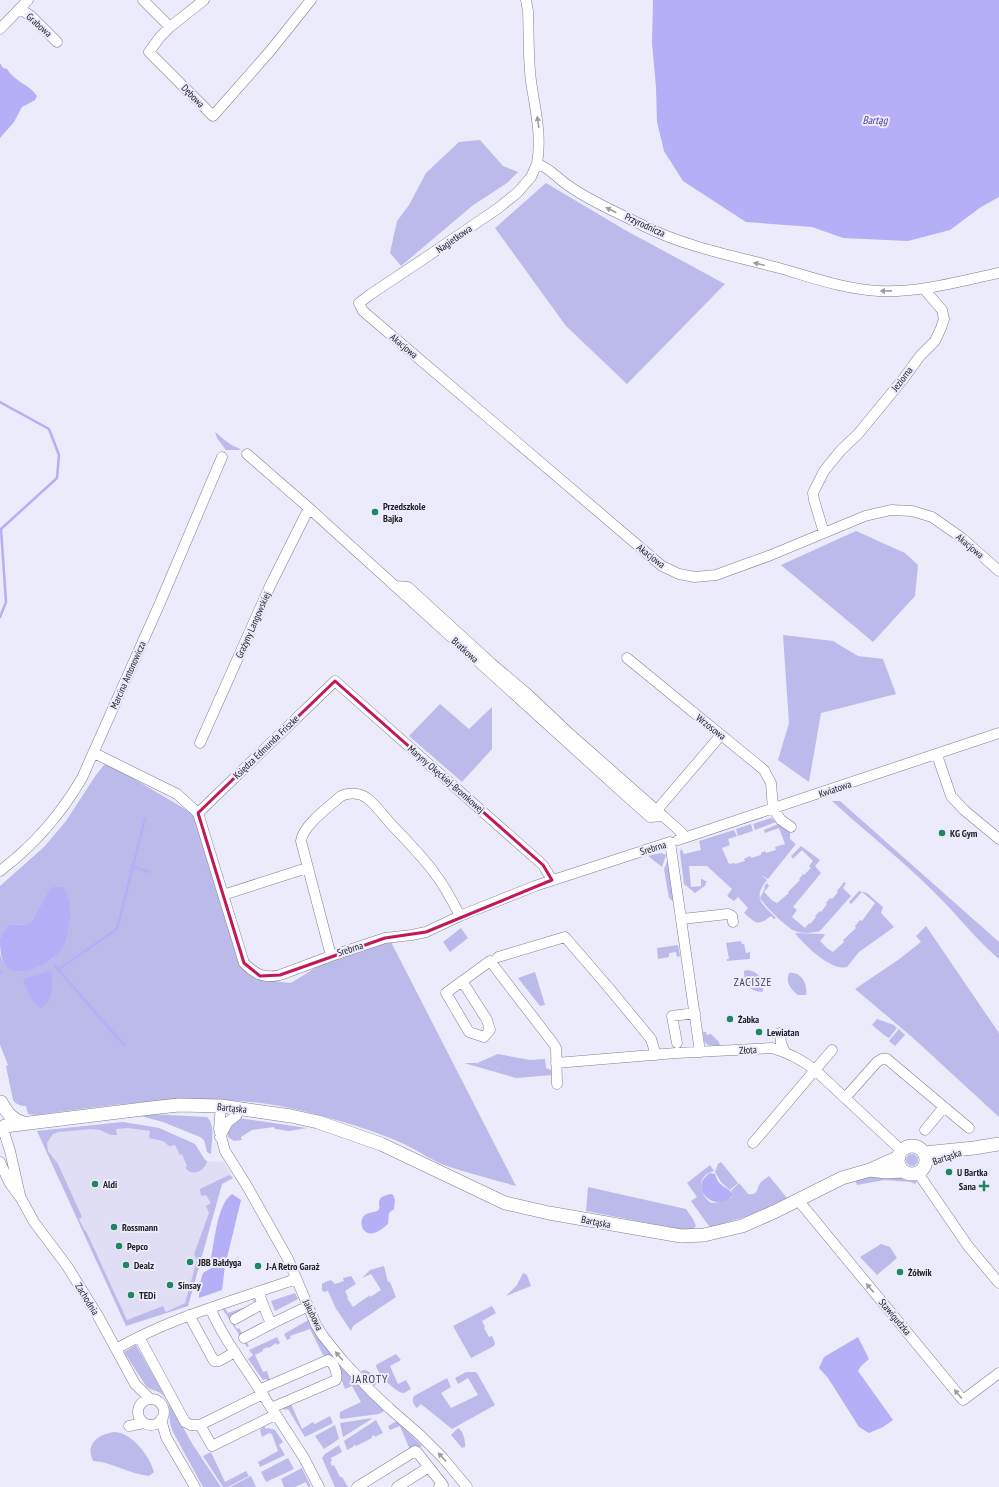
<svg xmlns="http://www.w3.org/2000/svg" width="999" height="1487" viewBox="0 0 999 1487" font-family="'PT Sans Narrow',sans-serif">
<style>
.built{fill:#dfdef5}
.green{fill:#bcbaea}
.water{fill:#b4aff6}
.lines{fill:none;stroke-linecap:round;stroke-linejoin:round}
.stream{stroke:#b4aff6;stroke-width:2.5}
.minor-casing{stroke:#807f8d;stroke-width:11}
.tertiary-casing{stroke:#807f8d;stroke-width:14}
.minor{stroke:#fff;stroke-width:10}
.tertiary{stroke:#fff;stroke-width:13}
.oneway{fill:#9c9b9e}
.marked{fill:none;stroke:#c2185b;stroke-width:3;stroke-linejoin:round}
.poi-dot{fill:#1f8661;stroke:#ebebfb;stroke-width:1.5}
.labels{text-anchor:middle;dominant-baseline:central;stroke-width:4;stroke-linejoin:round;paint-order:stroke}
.street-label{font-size:10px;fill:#222127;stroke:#ebebfb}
.poi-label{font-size:10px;font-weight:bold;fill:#222127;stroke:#ebebfb;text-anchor:start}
.water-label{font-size:11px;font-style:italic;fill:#4d3f91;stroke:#ebebfb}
.neighbourhood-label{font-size:11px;letter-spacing:1px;fill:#41404d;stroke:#ebebfb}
.quarter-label{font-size:12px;letter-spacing:1px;fill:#41404d;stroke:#ebebfb}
</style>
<rect width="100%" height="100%" fill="#ebebfb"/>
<path class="built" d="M123,1122L159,1128L195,1144L205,1161L224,1162L233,1178L222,1184L188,1306L126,1326L37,1131Z"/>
<path class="green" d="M480,140L503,166L518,172L507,183L472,206L401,266L390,253L397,221L409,205L426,173L459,142Z
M546,183L625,230L725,284L627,384L566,326L495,228Z
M215,432C220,436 226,442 232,445C235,447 238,447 241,450H226L217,438Z
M856,531L905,553L918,565L915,596L873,642L781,565Z
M783,635L833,641L858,656L883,659L896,694L821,713L809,782L778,760L789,723Z
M440,704L469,729L492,707V749L462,782L409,736Z
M109,764L195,815L244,963L272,981L291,983L331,958L388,940L391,942L516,1186C492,1179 467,1173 444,1165C431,1160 419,1151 406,1145C374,1130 338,1120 303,1111C215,1089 124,1103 36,1115L28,1114L26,1106C20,1106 16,1104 13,1100L6,1066L8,1065L0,1045V954C5,975 31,973 46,963C50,961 53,958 56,955L47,893L30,924L9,925L0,937V886L44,847L66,821L96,775L104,765Z
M832,801H840L999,942V959C975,939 956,913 933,891C901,859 866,832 832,801Z
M771,818L776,822L755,830L753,824Z
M751,824L753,831L738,836L736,829Z
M778,824L790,832V839L796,844L768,879L761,875L767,880C752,898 762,904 776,918L774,919L771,916C757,927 756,923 744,913L748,908L738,897L734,901L727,896L732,889L707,866H689L691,887L701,886V879H702L707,882L705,884L706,885L695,893L684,884L680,853L681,848L684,854L701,850L699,841L734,830L737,836L728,839L730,845L722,848L729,864L734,863L735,864L745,861L744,859L750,856L751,858L761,855V853L765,851L766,853L776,850L775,847L785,844L779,828L765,833L764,830Z
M801,846L820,860L815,866L821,873L793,907L797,910L792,917L805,928L809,923L810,924L816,917L815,916L820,911L821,912L827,904L826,903L830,898L832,899L838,892L837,891L844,882L846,883L843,888L851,896L820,931C814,933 801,934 795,931C787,928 764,905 760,898L765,888L764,887L767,883L769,886L764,892L773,901L777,903L789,893L788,892L800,880L799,879L803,874L804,875L811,868L809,866L813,861L802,850L793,859L791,856Z
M661,853L666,855L662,867L648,856Z
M669,857L675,903L669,898L664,869Z
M859,891L867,893L883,907L881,913L894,927L859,952L847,967C831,971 804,945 795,933L823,934L825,935L820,941L828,949L833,952L844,942L843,940L856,928L855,926L860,920L862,921L875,903L862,892L851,904L849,902Z
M926,926L999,1033V1117L912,1037L855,989L898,960L921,942L916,936Z
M461,928L468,938L450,952L443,942Z
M741,941L742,944H744L746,953L750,952V958L749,959L727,961V959H729L726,943Z
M678,945L680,956L677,957L676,952L669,953V957L658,959L657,948Z
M748,970C759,972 764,980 763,991L761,992C749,991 745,983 744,973V971Z
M535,972L545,1005L540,1006L518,978Z
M789,973C801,971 808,984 806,995H798C791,990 785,982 789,973Z
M877,1019L894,1025L897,1028L889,1038L884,1035L872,1025Z
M899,1029L905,1035L895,1046L889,1041Z
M703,1032H706L707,1035L711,1034L719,1042L720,1046L708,1045L704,1042Z
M498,1054L530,1060L545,1059L546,1068L551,1070L553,1075L516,1078L464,1063H476L500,1068L477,1063Z
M149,1114L207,1117C216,1126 211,1143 211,1154L207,1152L204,1140L200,1137L163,1122L137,1115Z
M238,1118L307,1128L289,1131L275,1129L274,1127L252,1130L241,1137L242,1140L234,1141L228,1137V1127Z
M123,1122L159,1128L195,1144L205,1160L207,1161C205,1171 191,1178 185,1167L187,1166L182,1154L180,1155L175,1145L169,1146L163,1141L149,1138L150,1131L128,1128L116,1129L117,1135H111L100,1130L91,1129L59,1132L53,1134L47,1143L48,1151L58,1164L82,1217L79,1219L85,1231H86L127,1320L163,1306L166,1312L185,1303L197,1260L194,1254L209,1213L206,1206L211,1203L206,1195L201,1196L200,1189L229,1175L231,1176L233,1178L222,1184L188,1306L126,1326L37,1131Z
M906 1160a6 6 0 1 1 12 0a6 6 0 1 1-12 0Z
M721,1162L738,1183L730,1190L721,1182L715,1172L718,1164Z
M710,1165L714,1171C696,1175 699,1194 711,1203L722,1202L731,1198L733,1195L731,1191L739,1183L748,1194C759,1196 756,1188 761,1182C763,1180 767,1178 769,1176L787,1198L748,1216L711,1227L709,1226L691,1201L697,1197L687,1183Z
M902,1175L910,1177L917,1182L915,1184L911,1182L884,1180L857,1185L855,1179L873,1176Z
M588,1187L686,1209L693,1219L696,1226L692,1230H684L586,1211Z
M881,1244L890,1247L897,1258L877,1275L860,1257Z
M384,1266L388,1282H390L396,1297L353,1326L351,1331L335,1307L328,1291L324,1292L322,1290V1284L325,1282L331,1280L335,1284L344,1281L343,1278L351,1276L356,1284L345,1291L348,1297L347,1298L353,1307L370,1295V1297L381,1290L371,1274L362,1278L370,1270Z
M523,1273L527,1275L531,1286L506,1296L517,1285Z
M295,1293L298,1299L275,1311L271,1301Z
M253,1298H254L256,1304L230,1316L237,1329L239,1328L242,1333L241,1334L249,1346L247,1347L222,1308L224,1307L228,1313L254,1304Z
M492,1306L496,1313L482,1321L485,1327L484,1328L489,1337L492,1336L495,1343L494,1346L471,1358L453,1326Z
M307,1311L386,1410L379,1414L341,1419L339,1416L340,1415V1412L361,1402L352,1386L345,1389L338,1371L327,1356L323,1355L310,1329L290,1336L291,1338L287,1340L284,1334L310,1319Z
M277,1337L280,1343L277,1345L276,1343L269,1348L268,1347L263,1349V1351L255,1355L263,1372L267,1371L270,1380L268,1381L266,1379L263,1380L248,1359L253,1355L249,1350Z
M136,1345L193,1445L221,1487H203L173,1432C172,1429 170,1425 170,1422C168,1410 173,1407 163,1395C158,1390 151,1391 146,1386L124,1352Z
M396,1354L401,1360L390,1366L398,1384L406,1380L411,1389L404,1393C396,1393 377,1374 376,1365Z
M364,1370C370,1371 376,1377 378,1382L374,1386L361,1371Z
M466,1372H475L477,1373L495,1405L452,1429L421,1404L417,1408C414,1405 411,1401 414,1396L447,1378L451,1387L441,1393L451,1408L478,1395L468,1378L458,1384L455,1378Z
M291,1404L302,1429L313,1422L315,1424L330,1416L333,1423L305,1437L288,1409L284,1410L282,1406Z
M372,1418L370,1420L343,1437L340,1423Z
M376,1420L383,1433L375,1437L374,1435L372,1436V1438L356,1446L355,1445L353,1446V1447L347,1450L344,1441Z
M397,1421L422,1446L418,1449L410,1450L400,1426L390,1430L388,1426Z
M335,1425L339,1439L324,1449L315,1436Z
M264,1426L266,1429L268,1428L275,1430L283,1442L279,1445L285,1455L260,1467L258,1462L278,1451L272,1434L269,1433L262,1437L260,1430Z
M458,1428C463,1430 466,1442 465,1447L462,1448L451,1435Z
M115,1432C132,1433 150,1456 154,1472L149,1476C129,1474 113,1462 93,1461C85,1444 98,1434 115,1432Z
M339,1445L342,1452L331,1458L332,1461L330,1462L332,1466L334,1465L340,1477H342L348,1487H335L322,1458L325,1454Z
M211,1452L225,1482L246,1471L249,1476L228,1487H223L203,1456Z
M288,1458L294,1469L266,1482L261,1472Z
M302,1468L311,1487H308L306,1482L295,1487H284L281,1479Z
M251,1476L256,1487H230Z"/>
<path class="water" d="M653,0H999V197L981,207L950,230L908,241L843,238L812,227L746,222L683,181L664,151L657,122L656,87L652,43Z
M0,63L3,68L7,69C14,81 30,85 37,96L35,100L22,107L14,122L0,138Z
M53,887H63C71,900 72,915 68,929C67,934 66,942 63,947C53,962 31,975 12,970C0,966 0,948 0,938C1,933 6,929 9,925L30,924L47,893Z
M50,971L52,974C52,985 53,1004 40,1008C31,1001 27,990 23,979Z
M710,1173L715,1174C719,1189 728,1185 733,1195C718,1215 686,1189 710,1173Z
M232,1194L241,1200L225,1266L222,1290L199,1298V1286L203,1273L213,1267V1265L210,1262C215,1243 216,1206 232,1194Z
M391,1194L393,1195L395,1200L394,1209L389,1213L388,1224C381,1230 370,1239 363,1229C362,1227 361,1223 362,1220C364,1210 377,1214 379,1209C380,1207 379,1205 379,1202C380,1196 386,1195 391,1194Z
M858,1337L869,1359L861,1366L858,1371L893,1420L883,1427L869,1433L859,1427L828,1378L819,1368L824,1357Z"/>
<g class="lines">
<path class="stream" d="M0,402L49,429L59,455L57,478L1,529L6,602L0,617
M132,866L149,872
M55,966L124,1045
M59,969L117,929L145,819
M0,974L1,972"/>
<g class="minor-casing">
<path id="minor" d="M143,0L170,27L160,37L149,52L213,116L271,50L311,0
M526,0L528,11C529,34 528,58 531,81C535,109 542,135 537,164C549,167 558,179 569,186C591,202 619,213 644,226C686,247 734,256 779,268C814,278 843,289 879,291C920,293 960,281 999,273
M20,9L31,16L57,42
M170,27L204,0
M0,29L28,0
M537,164L531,177L517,193L497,209L425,258L371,294L359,303L363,311L662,566L679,574L695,577L716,575L771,555L865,516L891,510L912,511L932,517L962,538L999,571
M247,454L309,508L622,792L650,817L663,816L682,833L684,838
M824,533L814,500L813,493L824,471L841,450L858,434L904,378L920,356L935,341L941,328L944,319L942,310L924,289
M395,586L408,587L491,663L530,696L570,734L663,816
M627,658L764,770L771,783L773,809L781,820L791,827
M200,743L270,586L309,508
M94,753L177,794L198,813L244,963C255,974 264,979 280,975L331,956L385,938L412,935L426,932L460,916L535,886L670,842L700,1052
M937,755L951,796L964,810L999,839
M657,810L721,735
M198,813L335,681L543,865L552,880
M678,840L999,733
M0,871C33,846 61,814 82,778L160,603L222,457
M223,895L307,868
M682,919L728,914L732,916L733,922
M331,956L301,841C303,825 329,807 341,796C349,792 360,793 367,798C376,805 383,815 390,823C405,839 420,854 433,871C444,885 452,900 460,916
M498,957L565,937L609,988L651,1039L656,1055
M462,981L487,1020L490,1030L484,1037L469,1032L446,993L490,961L553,1043L556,1048L557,1084
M780,1033L781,1043L785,1052
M677,1043L672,1016L695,1013
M556,1063L676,1053L772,1048C789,1053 801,1059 815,1070L902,1151
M845,1098L877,1062L882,1059H887L969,1128
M221,1106L219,1129L225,1151L247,1186L288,1259L316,1325L323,1336L343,1361L371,1391L389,1408L420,1435L443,1458L467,1487
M925,1130L944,1107
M4,1132L10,1151L20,1195
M220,1137L228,1122L237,1115
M753,1143L832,1050
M0,1162L9,1182L22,1200L34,1222L67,1266L98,1316L135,1384L149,1398
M918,1173L968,1246L999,1283
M798,1200L963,1400L999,1373
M210,1308C226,1344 251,1374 271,1408L336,1380C338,1373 334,1363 328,1360L261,1389
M189,1315L214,1361H219L235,1352
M235,1319L262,1304
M271,1324L302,1309
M139,1337L185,1422L191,1425H200
M244,1338L271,1324L258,1292
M116,1349C172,1317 236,1300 296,1279
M263,1394L200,1425L212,1446L275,1415
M138 1412a13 13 0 1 1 26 0a13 13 0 1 1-26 0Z
M273,1410L304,1458L319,1487
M161,1419L166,1437L195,1487
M129,1426L144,1423
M357,1487L415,1451L417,1452L443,1485L439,1487
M397,1487L429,1467"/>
</g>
<g class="tertiary-casing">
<path id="tertiary" d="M1,1102C7,1113 12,1120 24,1123
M5,1126L151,1108L179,1105L221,1106L291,1116L318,1122L381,1144L505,1203L549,1213L681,1236L704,1235L742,1226L774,1212L842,1178L870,1170L899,1157
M898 1160a14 14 0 1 1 28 0a14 14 0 1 1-28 0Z
M924,1153L974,1148L999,1144
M870,1170L886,1172L903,1171"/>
</g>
<use href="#minor" class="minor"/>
<use href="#tertiary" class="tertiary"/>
</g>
<defs><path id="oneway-solid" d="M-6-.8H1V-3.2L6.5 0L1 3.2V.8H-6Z"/></defs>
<g class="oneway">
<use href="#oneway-solid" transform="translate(538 122) rotate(-98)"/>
<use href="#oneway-solid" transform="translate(611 210) rotate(-153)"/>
<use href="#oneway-solid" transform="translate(759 264) rotate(-166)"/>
<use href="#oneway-solid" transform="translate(886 291) rotate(179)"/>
<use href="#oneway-solid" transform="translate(870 1288) rotate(-130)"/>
<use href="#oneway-solid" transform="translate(339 1356) rotate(-131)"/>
<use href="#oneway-solid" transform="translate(958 1394) rotate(-130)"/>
<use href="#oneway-solid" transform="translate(442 1457) rotate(-133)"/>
</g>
<path class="marked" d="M335,681L543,865L552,880L426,932L385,938L280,975L260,976L244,963L198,813Z"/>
<g class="poi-dot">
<circle cx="375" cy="512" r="4"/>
<circle cx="942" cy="833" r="4"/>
<circle cx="730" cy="1019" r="4"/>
<circle cx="759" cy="1032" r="4"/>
<circle cx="949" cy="1172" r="4"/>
<circle cx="95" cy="1184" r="4"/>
<path d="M982 1180h4v4h4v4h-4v4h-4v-4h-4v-4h4z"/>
<circle cx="114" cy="1227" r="4"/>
<circle cx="119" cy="1246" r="4"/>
<circle cx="190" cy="1262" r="4"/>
<circle cx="126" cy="1265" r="4"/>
<circle cx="258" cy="1266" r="4"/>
<circle cx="900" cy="1272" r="4"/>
<circle cx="170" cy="1285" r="4"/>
<circle cx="131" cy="1295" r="4"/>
</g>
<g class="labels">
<g class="street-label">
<text transform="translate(39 25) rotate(42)">Grabowa</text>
<text transform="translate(193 96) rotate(46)">Dębowa</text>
<text transform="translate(645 225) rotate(25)">Przyrodnicza</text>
<text transform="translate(454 239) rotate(-35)">Nagietkowa</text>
<text transform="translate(404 346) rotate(40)">Akacjowa</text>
<text transform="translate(902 379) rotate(-52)">Jeziorna</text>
<text transform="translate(970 546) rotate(40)">Akacjowa</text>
<text transform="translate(651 556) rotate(38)">Akacjowa</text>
<text transform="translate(253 625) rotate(-66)">Grażyny Langowskiej</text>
<text transform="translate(465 650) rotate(42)">Bratkowa</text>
<text transform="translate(128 675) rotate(-66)">Marcina Antonowicza</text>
<text transform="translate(711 727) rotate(38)">Wrzosowa</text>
<text transform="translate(266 747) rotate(-44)">Księdza Edmunda Friszke</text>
<text transform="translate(446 779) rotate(41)">Maryny Okęckiej-Bromkowej</text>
<text transform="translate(835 789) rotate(-19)">Kwiatowa</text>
<text transform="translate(653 848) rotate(-17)">Srebrna</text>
<text transform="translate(350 949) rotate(-18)">Srebrna</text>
<text transform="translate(748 1050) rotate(-3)">Złota</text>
<text transform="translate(232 1108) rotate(6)">Bartąska</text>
<text transform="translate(947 1157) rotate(-19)">Bartąska</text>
<text transform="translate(596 1222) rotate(11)">Bartąska</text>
<text transform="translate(87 1299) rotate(58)">Zachodnia</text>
<text transform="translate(313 1315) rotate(64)">Jakubowa</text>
<text transform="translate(895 1317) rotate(50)">Stawigudzka</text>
</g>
<g class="poi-label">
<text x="383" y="506">Przedszkole<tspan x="383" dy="12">Bajka</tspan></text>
<text x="950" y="833">KG Gym</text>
<text x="738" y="1019">Żabka</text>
<text x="767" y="1032">Lewiatan</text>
<text x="957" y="1172">U Bartka</text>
<text x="103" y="1184">Aldi</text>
<text x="976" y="1186" text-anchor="end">Sana</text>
<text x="122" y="1227">Rossmann</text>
<text x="127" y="1246">Pepco</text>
<text x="198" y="1262">JBB Bałdyga</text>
<text x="134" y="1265">Dealz</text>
<text x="266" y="1266">J-A Retro Garaż</text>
<text x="908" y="1272">Żółwik</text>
<text x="178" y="1285">Sinsay</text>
<text x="139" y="1295">TEDi</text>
</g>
<g class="water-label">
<text x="875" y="120">Bartąg</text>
</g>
<g class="neighbourhood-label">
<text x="753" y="982">ZACISZE</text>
</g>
<g class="quarter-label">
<text x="370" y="1378">JAROTY</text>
</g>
</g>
</svg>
